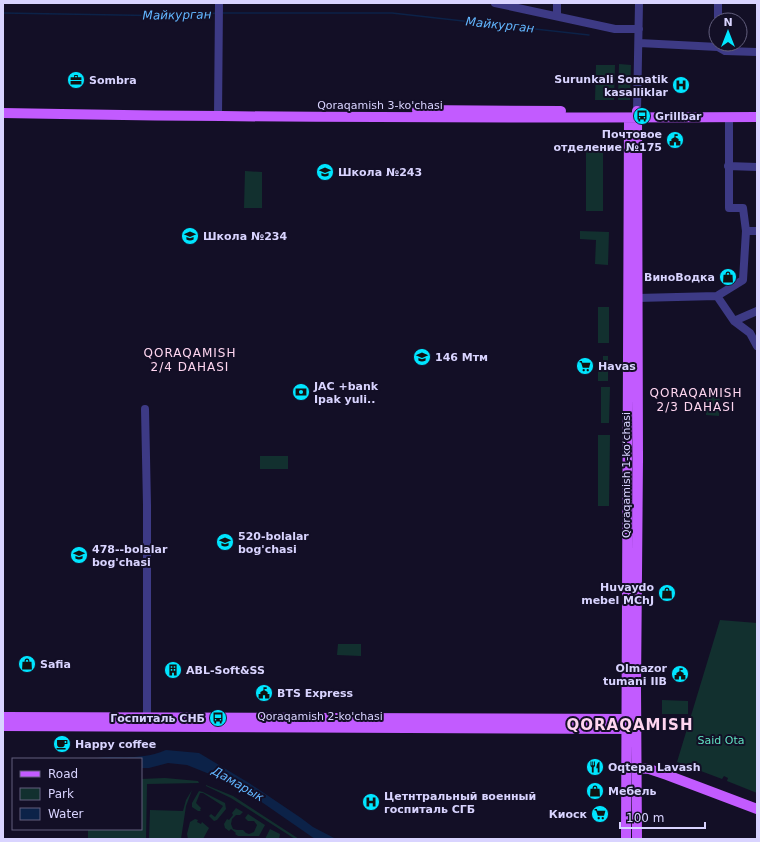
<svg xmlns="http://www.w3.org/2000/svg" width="760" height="842" viewBox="0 0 760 842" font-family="'DejaVu Sans',sans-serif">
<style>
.green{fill:#12302f}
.water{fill:#0c2248}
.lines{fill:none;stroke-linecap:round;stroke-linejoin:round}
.stream{stroke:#0c2248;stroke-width:1.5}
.minor{stroke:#3d3a85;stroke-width:8}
.major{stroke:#c25bff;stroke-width:10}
.labels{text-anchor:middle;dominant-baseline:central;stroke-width:4;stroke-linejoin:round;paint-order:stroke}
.poi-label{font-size:11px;font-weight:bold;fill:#d9d4ff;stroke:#130f26;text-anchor:start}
.street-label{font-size:11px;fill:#d9d4ff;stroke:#130f26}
.park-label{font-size:11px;fill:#5fe0c0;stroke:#130f26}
.water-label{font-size:12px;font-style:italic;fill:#62b6ff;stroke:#130f26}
.neighbourhood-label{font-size:12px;letter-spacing:1px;fill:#ffd6f0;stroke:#130f26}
.district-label{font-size:15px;font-weight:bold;letter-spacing:1px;fill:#ffd6f0;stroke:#130f26}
</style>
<rect width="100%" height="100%" fill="#130f26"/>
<path class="green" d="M619,64L631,65L630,100H618Z
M596,65H615L614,100H595Z
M586,151L603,152V211H586Z
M245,171L262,172V208H244Z
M580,231L609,232L608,265L595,264L596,240L580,239Z
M598,307H609V343H598Z
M603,356H608V381H598V366H603Z
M601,387H610L609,423H601Z
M706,392H720L719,416L706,415Z
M598,435H610L609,506H598Z
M260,456H288V469H260Z
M720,620L757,623V793L727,781L728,778L724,776L722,779L677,762Z
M338,644H361V656L337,655Z
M662,700L688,701V714H662Z
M165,778L198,781L199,783L147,784L146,839H88V829H141V779Z
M206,785L233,796L299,839H295L231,798L206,786Z
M192,790L186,806L181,839H149L150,810L183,811L186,800Z
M199,791L203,792L225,803L226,809L217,820L214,821L209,816L211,814L215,817L223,806L203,793H200L196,803L201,808L200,810L201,811H198L192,807V803Z
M236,808L243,812L240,815H236L232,819L231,824L233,829L237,830H243L246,833L249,834L254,832L257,825L254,821H248L245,818L248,814L265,825L259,836H238L235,834L236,833L231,829L229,831L225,828L224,824L227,819L229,820L233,815L232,813Z
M195,819L198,820L197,822L201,824L202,822L209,828L203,839H188L187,834L190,822Z
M270,829L280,834L279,839L275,838V839H265Z"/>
<path class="water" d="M166,750L199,753L249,783L301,818L313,827L336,839H315L247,792L222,779L187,765L168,763L149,768H141V759H90C117,754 137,762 166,750Z"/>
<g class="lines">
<path class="stream" d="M3,13L177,16L217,13
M223,13H392L589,35"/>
<path class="minor" d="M495,3L615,29H639
M557,16V3
M718,20V3
M639,43L718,47L725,51L757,52
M637,111L639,3
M218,116L219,3
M729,117V208H743L746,231H757
M728,166L757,167
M717,296L743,280L746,231
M717,296L734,321L750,333L757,346
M637,298L717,296
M734,321L757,311
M145,409L147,505V718"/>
<path class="major" d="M417,110L561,111
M637,111L638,460L636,688L637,839
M3,113C254,118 506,118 757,117
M3,717L632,719
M3,726L631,729
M637,768L649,769L667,775L757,809
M626,839L629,118"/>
</g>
<defs>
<g id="office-disc" transform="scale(0.9)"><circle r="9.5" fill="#00e5ff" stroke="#130f26"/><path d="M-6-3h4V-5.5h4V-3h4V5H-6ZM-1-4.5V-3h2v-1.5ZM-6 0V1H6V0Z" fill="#111"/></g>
<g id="hospital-disc" transform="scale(0.9)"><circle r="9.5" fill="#00e5ff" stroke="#130f26"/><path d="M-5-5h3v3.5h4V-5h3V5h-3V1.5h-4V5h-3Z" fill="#111"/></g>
<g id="bus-disc" transform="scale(0.9)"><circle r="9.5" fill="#00e5ff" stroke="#130f26"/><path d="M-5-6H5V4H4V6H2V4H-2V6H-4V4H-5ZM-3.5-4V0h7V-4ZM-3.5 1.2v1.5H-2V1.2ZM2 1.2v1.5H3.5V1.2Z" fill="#111"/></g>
<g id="civic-disc" transform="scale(0.9)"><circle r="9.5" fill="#00e5ff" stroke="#130f26"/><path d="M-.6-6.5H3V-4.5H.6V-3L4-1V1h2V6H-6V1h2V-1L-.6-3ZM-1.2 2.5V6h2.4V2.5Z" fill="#111"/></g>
<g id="school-disc" transform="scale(0.9)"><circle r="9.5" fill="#00e5ff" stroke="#130f26"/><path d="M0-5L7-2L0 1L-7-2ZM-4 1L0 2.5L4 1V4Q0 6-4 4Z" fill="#111"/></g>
<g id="shop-disc" transform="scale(0.9)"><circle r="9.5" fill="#00e5ff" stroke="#130f26"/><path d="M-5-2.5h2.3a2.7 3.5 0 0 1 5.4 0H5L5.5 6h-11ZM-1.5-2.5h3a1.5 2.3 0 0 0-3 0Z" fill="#111"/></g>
<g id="supermarket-disc" transform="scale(0.9)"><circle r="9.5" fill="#00e5ff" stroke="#130f26"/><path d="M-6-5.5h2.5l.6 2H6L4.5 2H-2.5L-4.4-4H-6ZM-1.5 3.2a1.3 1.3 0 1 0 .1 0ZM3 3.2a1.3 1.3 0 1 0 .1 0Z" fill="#111"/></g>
<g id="bank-disc" transform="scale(0.9)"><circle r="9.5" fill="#00e5ff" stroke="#130f26"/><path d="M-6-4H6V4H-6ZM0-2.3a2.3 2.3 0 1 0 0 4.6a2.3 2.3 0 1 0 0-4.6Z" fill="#111"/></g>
<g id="building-disc" transform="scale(0.9)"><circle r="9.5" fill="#00e5ff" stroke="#130f26"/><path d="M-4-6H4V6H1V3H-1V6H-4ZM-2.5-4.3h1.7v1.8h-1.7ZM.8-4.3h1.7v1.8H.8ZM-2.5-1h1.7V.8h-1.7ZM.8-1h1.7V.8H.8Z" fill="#111"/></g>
<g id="cafe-disc" transform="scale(0.9)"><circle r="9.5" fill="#00e5ff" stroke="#130f26"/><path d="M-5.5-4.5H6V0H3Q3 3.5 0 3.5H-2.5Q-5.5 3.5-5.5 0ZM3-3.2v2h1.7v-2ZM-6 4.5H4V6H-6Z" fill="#111"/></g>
<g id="restaurant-disc" transform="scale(0.9)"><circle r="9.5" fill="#00e5ff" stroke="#130f26"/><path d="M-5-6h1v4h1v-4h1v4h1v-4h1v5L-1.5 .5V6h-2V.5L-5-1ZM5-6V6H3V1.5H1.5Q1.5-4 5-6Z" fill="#111"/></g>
</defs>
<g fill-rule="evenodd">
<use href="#office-disc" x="76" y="80"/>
<use href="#hospital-disc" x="681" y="85"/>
<use href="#bus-disc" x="642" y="116"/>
<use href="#civic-disc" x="675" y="140"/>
<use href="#school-disc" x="325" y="172"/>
<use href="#school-disc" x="190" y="236"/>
<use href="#shop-disc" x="728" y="277"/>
<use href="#school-disc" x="422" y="357"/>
<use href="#supermarket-disc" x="585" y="366"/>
<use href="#bank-disc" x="301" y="392"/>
<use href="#school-disc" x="225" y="542"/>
<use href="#school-disc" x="79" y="555"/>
<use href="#shop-disc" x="667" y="593"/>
<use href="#shop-disc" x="27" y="664"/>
<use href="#building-disc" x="173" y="670"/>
<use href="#civic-disc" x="680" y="674"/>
<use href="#civic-disc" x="264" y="693"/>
<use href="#bus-disc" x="218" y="718"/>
<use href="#cafe-disc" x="62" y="744"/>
<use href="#restaurant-disc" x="595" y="767"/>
<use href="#shop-disc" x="595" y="791"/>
<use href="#hospital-disc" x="371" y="802"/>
<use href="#supermarket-disc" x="600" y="814"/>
</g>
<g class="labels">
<g class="poi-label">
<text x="668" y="79" text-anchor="end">Surunkali Somatik<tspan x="668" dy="13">kasalliklar</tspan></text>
<text x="89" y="80">Sombra</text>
<text x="655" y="116">Grillbar</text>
<text x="662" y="134" text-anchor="end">Почтовое<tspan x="662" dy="13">отделение №175</tspan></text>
<text x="338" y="172">Школа №243</text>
<text x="203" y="236">Школа №234</text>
<text x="715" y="277" text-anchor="end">ВиноВодка</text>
<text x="435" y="357">146 Мтм</text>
<text x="598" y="366">Havas</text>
<text x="314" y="386">JAC +bank<tspan x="314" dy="13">Ipak yuli..</tspan></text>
<text x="238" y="536">520-bolalar<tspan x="238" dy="13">bog'chasi</tspan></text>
<text x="92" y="549">478--bolalar<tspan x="92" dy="13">bog'chasi</tspan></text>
<text x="654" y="587" text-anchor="end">Huvaydo<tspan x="654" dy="13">mebel MChJ</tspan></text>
<text x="40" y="664">Safia</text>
<text x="667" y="668" text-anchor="end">Olmazor<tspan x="667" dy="13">tumani IIB</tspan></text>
<text x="186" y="670">ABL-Soft&amp;SS</text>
<text x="277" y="693">BTS Express</text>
<text x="205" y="718" text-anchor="end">Госпиталь СНБ</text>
<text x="75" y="744">Happy coffee</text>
<text x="608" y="767">Oqtepa Lavash</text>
<text x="608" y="791">Мебель</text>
<text x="384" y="796">Цетнтральный военный<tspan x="384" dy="13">госпиталь СГБ</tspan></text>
<text x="587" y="814" text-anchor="end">Киоск</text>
</g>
<g class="street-label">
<text x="380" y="105">Qoraqamish 3-ko'chasi</text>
<text transform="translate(626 475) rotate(-90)">Qoraqamish 1-koʻchasi</text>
<text x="320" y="716">Qoraqamish 2-ko'chasi</text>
</g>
<g class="park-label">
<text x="721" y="740">Said Ota</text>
</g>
<g class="water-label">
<text transform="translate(177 15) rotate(-1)">Майкурган</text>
<text transform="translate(500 25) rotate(6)">Майкурган</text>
<text transform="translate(238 784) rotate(30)">Дамарык</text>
</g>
<g class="neighbourhood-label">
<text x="190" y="353">QORAQAMISH<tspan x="190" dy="14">2/4 DAHASI</tspan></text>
<text x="696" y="393">QORAQAMISH<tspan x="696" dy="14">2/3 DAHASI</tspan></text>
</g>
<g class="district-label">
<text x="630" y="725">QORAQAMISH</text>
</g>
</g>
<rect width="760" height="842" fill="none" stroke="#d9d4ff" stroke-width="8"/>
<rect x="12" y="758" width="130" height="72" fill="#130f26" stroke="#625e7d"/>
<rect x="20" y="771" width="20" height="6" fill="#c25bff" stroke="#625e7d"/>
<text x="48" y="778" font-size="12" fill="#d9d4ff">Road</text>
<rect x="20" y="788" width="20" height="12" fill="#12302f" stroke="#625e7d"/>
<text x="48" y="798" font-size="12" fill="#d9d4ff">Park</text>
<rect x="20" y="808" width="20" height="12" fill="#0c2248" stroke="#625e7d"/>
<text x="48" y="818" font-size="12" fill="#d9d4ff">Water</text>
<g transform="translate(728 32)"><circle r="19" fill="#130f26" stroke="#625e7d"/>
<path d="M0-3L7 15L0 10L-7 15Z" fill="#00e5ff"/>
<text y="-6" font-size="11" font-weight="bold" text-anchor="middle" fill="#d9d4ff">N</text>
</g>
<path d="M620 822v6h85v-6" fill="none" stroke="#d9d4ff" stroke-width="2"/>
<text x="626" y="822" font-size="12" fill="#d9d4ff" stroke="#130f26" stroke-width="3" paint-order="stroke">100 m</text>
</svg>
